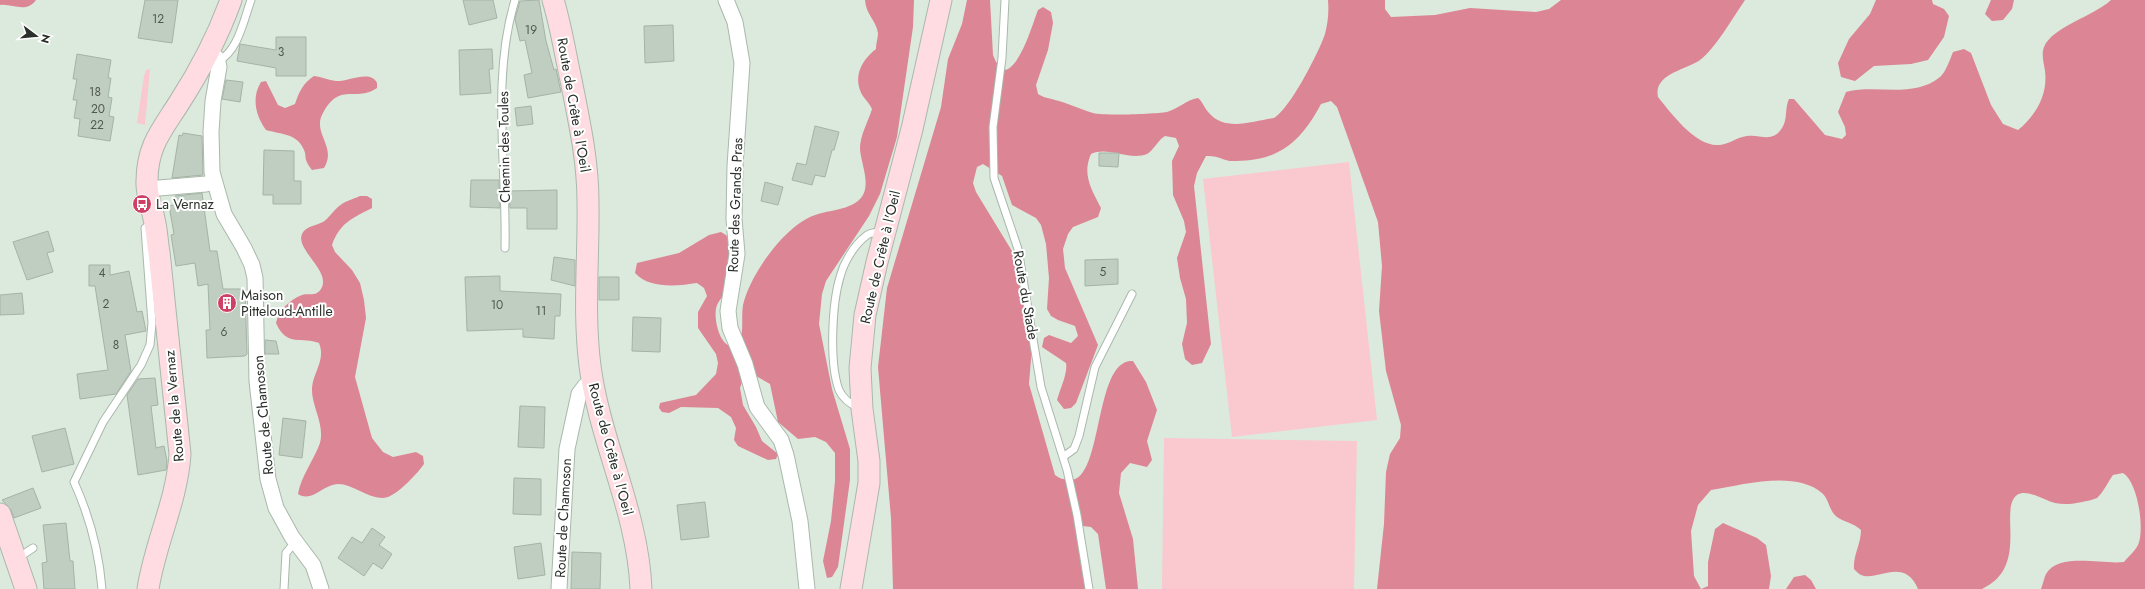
<svg xmlns="http://www.w3.org/2000/svg" width="2145" height="589" viewBox="0 0 2145 589" font-family="Jost,sans-serif">
<style>
.green{fill:#fac8cf}
.forest{fill:#dc8595}
.building{fill:#c0cec1;stroke:#a5b3a6}
.lines{fill:none;stroke-linecap:round;stroke-linejoin:round}
.lane-casing{stroke:#aab8ac;stroke-width:9}
.street-casing{stroke:#aab8ac;stroke-width:17}
.secondary-casing{stroke:#aab8ac;stroke-width:23}
.lane{stroke:#fff;stroke-width:7}
.street{stroke:#fff;stroke-width:15}
.secondary{stroke:#fedce2;stroke-width:21}
.labels{text-anchor:middle;dominant-baseline:central;stroke-width:4;stroke-linejoin:round;paint-order:stroke}
.number-label{font-size:12px;fill:#505750}
.street-label{font-size:14px;fill:#2a2f2a;stroke:#fff}
.poi-label{font-size:14px;fill:#2a2f2a;stroke:#fff;text-anchor:start}
</style>
<rect width="100%" height="100%" fill="#dceadd"/>
<path class="green" d="M150,69L145,125L137,123L144,76L146,70Z
M1349,162L1377,420L1232,437L1203,179Z
M1164,438L1357,441L1354,589H1162Z"/>
<path class="forest" d="M0,0H36C26,14 12,3 0,5Z
M865,0H914L913,27L897,137L880,194L869,216L826,281L822,294L819,324L832,389L850,449V480L838,567L832,577L827,578L823,561L831,521L835,481V453L826,442L815,437L798,439L778,422L770,384L756,376L742,382L740,388L743,405L756,427L762,441L778,454L776,459L768,460L738,446L734,440L736,428L731,417L718,408L681,407L669,413L662,412L659,408L660,403L696,395L716,374L718,363L716,354L698,328V312L707,296L704,288L697,283C678,286 649,289 635,273L637,263L679,253L709,235L721,232L726,235L729,240L733,285C728,291 720,298 717,305C713,315 718,340 728,345L740,340C744,329 741,317 743,305C750,275 781,232 808,218C824,209 853,212 863,195C870,182 861,163 860,149C860,135 868,122 872,109C869,102 862,97 860,90C854,74 863,59 876,49C876,44 878,37 878,33C876,20 866,15 865,0Z
M967,0H990L993,55L996,62L1006,70C1022,63 1032,25 1038,10L1043,7L1051,12L1053,23L1048,50L1036,85L1038,94C1044,98 1049,98 1055,100C1068,103 1080,109 1093,113C1106,116 1154,114 1167,112C1178,109 1186,100 1198,98C1203,102 1204,108 1209,113C1225,132 1253,121 1274,118C1290,109 1319,52 1325,34C1328,22 1329,12 1328,0H1385V9L1391,17L1435,15L1470,8L1536,12L1549,9L1561,0H1745C1734,16 1715,49 1700,60C1686,70 1653,74 1658,97C1671,113 1695,146 1718,145C1728,145 1737,137 1747,136C1759,134 1769,142 1779,132C1789,122 1784,109 1789,99H1794L1825,135L1842,139L1846,135L1845,127L1838,112L1846,92C1877,84 1913,99 1940,77C1946,72 1950,59 1953,52L1964,49L1971,53L1991,105L2003,124L2018,130C2036,115 2048,95 2045,71C2044,64 2041,54 2044,47C2052,27 2094,16 2111,0H2145V589H2041C2043,584 2044,578 2046,574C2059,552 2103,565 2124,562C2128,557 2135,551 2138,545C2145,530 2138,482 2123,473L2113,475C2108,482 2103,493 2097,498C2093,500 2086,501 2082,502C2073,504 2064,505 2055,503C2045,501 2027,488 2017,495C1998,509 2030,567 1982,589H1918C1904,556 1877,582 1861,575C1859,574 1856,571 1854,569C1853,555 1861,544 1861,530C1854,523 1844,522 1837,517C1829,511 1829,499 1822,493C1795,470 1743,485 1711,490L1698,505L1691,531L1694,576L1701,589L1708,586V562L1715,529L1723,523L1757,538L1766,545L1771,576L1769,589H1377L1384,524L1386,472L1390,454L1400,438L1401,425L1386,371L1379,311L1382,266L1378,222L1337,107L1331,101L1321,104C1301,142 1278,162 1233,161C1223,161 1218,155 1206,156L1197,173L1194,186L1211,344L1202,363L1192,365L1185,359L1182,344L1187,323L1186,299L1180,278L1177,258L1186,232L1184,221L1173,195L1172,161L1179,146L1176,138L1165,136C1158,140 1153,151 1147,154C1129,161 1108,146 1091,154C1082,174 1091,189 1101,208L1098,217L1073,227L1068,234L1063,249L1065,268L1098,345L1076,403L1071,408L1064,409L1057,400C1060,389 1068,373 1066,363L1042,347L1044,338L1049,335L1071,343L1078,336L1075,326L1058,320L1051,316L1047,309L1049,278L1046,244L1041,225L1036,218L1012,205L1002,176L983,164L977,167L973,183L976,192L1015,256L1016,262L1032,347L1029,384L1055,475C1060,479 1063,479 1069,480C1104,483 1093,358 1133,361L1146,382L1157,410L1147,441L1152,460L1147,467L1130,463L1121,473L1119,493L1133,539L1138,589H1106L1098,534L1091,527L1082,526L1087,589H893L891,518L878,367L887,288L941,107L948,59L962,24Z
M1876,0H1932L1933,4L1944,9L1949,16L1944,37L1928,60L1911,64L1874,66L1855,81L1841,77L1838,63L1849,39L1870,14Z
M1991,0H2014L2012,9L2003,20L1992,21L1985,14Z
M314,76C322,77 328,80 336,81C347,82 371,69 377,83V88C356,103 339,80 322,115C313,134 337,147 324,168L312,170C302,157 308,157 303,148C296,133 279,134 266,130C256,116 251,98 261,82L266,81L278,105L285,108L295,104C299,92 303,83 314,76Z
M360,196H367L372,199V208C351,219 340,223 332,245L335,252L352,270L360,283L364,300L366,318L355,377L372,438L383,452L393,457L416,452L423,456L424,464C418,473 399,493 388,497C371,502 355,484 338,484C322,485 312,503 298,494C301,476 314,460 320,443C325,424 311,406 312,388C313,372 326,360 319,343C302,336 287,348 276,323C279,310 289,300 302,295C309,293 316,297 321,289C332,271 295,250 302,234C306,226 315,226 323,222C329,218 332,212 338,207C343,202 353,199 360,196Z
M1805,575L1811,580L1816,589H1786L1794,577Z"/>
<path class="building" d="M145,0H178L172,43L138,38Z
M463,0H493L497,18L469,25Z
M539,0L546,41L554,70L556,69L561,92L528,98L524,75L532,73L525,40L520,41L515,19L520,1Z
M673,25L674,61L645,63L644,26Z
M276,37H306V76H276V68L237,61L240,44L276,50Z
M492,49L493,69H489L491,93L460,95L459,50Z
M77,54L111,60L108,78H111L108,97L112,98L109,116L114,117L110,141L78,136L80,119L74,118L77,100H73L77,79H73Z
M226,80L243,82L240,102L222,99Z
M531,106L533,124L517,126L515,108Z
M815,126L839,132L834,150H832L825,177L815,175L812,185L792,180L797,163L806,165Z
M183,133L202,136L203,175L172,178L179,135L182,136Z
M264,150L294,151V181H301V204H273V195H263Z
M1099,153H1119L1118,167L1099,166Z
M471,180H499L500,208L470,207Z
M765,182L783,187L778,205L761,201Z
M557,190V229H527V208H510L509,191Z
M202,193L210,251H217L223,289H245L247,354L245,356L207,358L206,330H210L208,284L198,286L195,263L176,266L171,235L174,234L169,206L177,204L175,196Z
M48,231L54,251L47,253L53,272L27,280L13,242Z
M554,257L575,260V286L551,280Z
M1118,259V284L1085,286V260Z
M89,265H110V275L129,271L137,312L142,311L146,331L125,335L131,371L116,394L80,399L77,374L108,370L95,286H89Z
M500,276V291L561,294L560,316H555L554,339L523,337V329L467,331L465,277Z
M599,277H619V300H599Z
M22,293L24,314L0,315V295Z
M633,317L661,318L660,352L632,351Z
M265,340L276,341L279,354H265Z
M155,378L158,405L151,406L156,448L164,446L167,461L166,470L138,475L127,395L138,379Z
M520,406L545,407L544,448L518,447Z
M283,418L306,421L302,458L279,455Z
M65,428L74,464L42,472L32,436Z
M514,478L541,479V515L513,514Z
M33,488L41,508L14,518L11,510L2,500Z
M705,502L709,537L681,540L677,505Z
M66,523L70,561H73L75,589H44L42,563L47,562L43,525Z
M372,528L385,537L379,545L392,554L382,569L373,563L364,576L338,558L352,537L362,543Z
M541,543L545,575L518,579L514,547Z
M572,552L601,553L600,589H571Z"/>
<g class="lines">
<g class="lane-casing">
<path id="lane" d="M1005,0L1002,58L993,127L994,178L1018,249L1041,387L1067,470L1077,515L1089,589
M218,61C238,52 244,19 251,0
M505,248C507,166 491,79 515,0
M859,408C850,404 843,399 839,390C829,363 832,304 840,277C844,262 854,245 866,236C870,232 878,232 883,231
M1063,457L1074,449L1079,436L1095,367L1132,294
M18,558L33,548
M102,589C99,552 89,515 74,482L103,422L141,365L150,345L152,323L145,228L153,222
M284,589L286,553L295,542"/>
</g>
<g class="street-casing">
<path id="street" d="M726,0L735,22L742,63L735,166L734,219L737,254L728,311L730,328L745,364L757,407L781,440L786,455L800,521L807,589
M208,50L217,58L219,67L213,101L211,132L212,172L224,214L244,248L252,265L255,278L257,381L268,479L276,508L292,537L313,565L321,589
M147,189L206,184L214,181
M559,589L567,449L579,394L585,386L592,383"/>
</g>
<g class="secondary-casing">
<path id="secondary" d="M553,0C561,26 565,53 571,80C579,121 588,160 588,202C589,257 583,311 590,366C600,442 638,512 641,589
M0,514L26,589
M148,589C155,543 177,501 180,454L159,252C157,242 157,230 154,219C152,207 146,194 147,181C147,146 162,130 179,103C199,72 218,36 231,0
M851,589L869,483V461L862,409L860,368L865,315L877,262L912,129L941,0"/>
</g>
<use href="#lane" class="lane"/>
<use href="#street" class="street"/>
<use href="#secondary" class="secondary"/>
</g>
<defs>
<g id="bus-disc" transform="scale(1)"><circle r="9.5" fill="#ce4065" stroke="#fff"/><path d="M-5-6H5V4H4V6H2V4H-2V6H-4V4H-5ZM-3.5-4V0h7V-4ZM-3.5 1.2v1.5H-2V1.2ZM2 1.2v1.5H3.5V1.2Z" fill="#fff"/></g>
<g id="building-disc" transform="scale(1)"><circle r="9.5" fill="#ce4065" stroke="#fff"/><path d="M-4-6H4V6H1V3H-1V6H-4ZM-2.5-4.3h1.7v1.8h-1.7ZM.8-4.3h1.7v1.8H.8ZM-2.5-1h1.7V.8h-1.7ZM.8-1h1.7V.8H.8Z" fill="#fff"/></g>
</defs>
<g fill-rule="evenodd">
<use href="#bus-disc" x="142" y="204"/>
<use href="#building-disc" x="227" y="303"/>
</g>
<g class="labels">
<g class="number-label">
<text x="158" y="19">12</text>
<text x="531" y="30">19</text>
<text x="281" y="52">3</text>
<text x="95" y="92">18</text>
<text x="98" y="109">20</text>
<text x="97" y="125">22</text>
<text x="1103" y="272">5</text>
<text x="102" y="273">4</text>
<text x="106" y="304">2</text>
<text x="497" y="305">10</text>
<text x="541" y="311">11</text>
<text x="224" y="332">6</text>
<text x="116" y="345">8</text>
</g>
<g class="street-label">
<text transform="translate(574 105) rotate(80)">Route de Crête à l'Oeil</text>
<text transform="translate(504 147) rotate(-91)">Chemin des Toules</text>
<text transform="translate(735 205) rotate(-88)">Route des Grands Pras</text>
<text transform="translate(880 257) rotate(-77)">Route de Crête à l'Oeil</text>
<text transform="translate(1026 295) rotate(80)">Route du Stade</text>
<text transform="translate(174 406) rotate(-95)">Route de la Vernaz</text>
<text transform="translate(263 415) rotate(-95)">Route de Chamoson</text>
<text transform="translate(611 449) rotate(75)">Route de Crête à l'Oeil</text>
<text transform="translate(563 518) rotate(-87)">Route de Chamoson</text>
</g>
<g class="poi-label">
<text x="156" y="204">La Vernaz</text>
<text x="241" y="295">Maison<tspan x="241" dy="16">Pitteloud-Antille</tspan></text>
</g>
</g>
<g transform="translate(36 36) rotate(106)" stroke="#ffffff" stroke-width="3" paint-order="stroke">
<path d="M0-3L7 15L0 10L-7 15Z" fill="#2a2f2a"/>
<text y="-6" font-size="11" font-weight="bold" text-anchor="middle" fill="#2a2f2a">N</text>
</g>
</svg>
